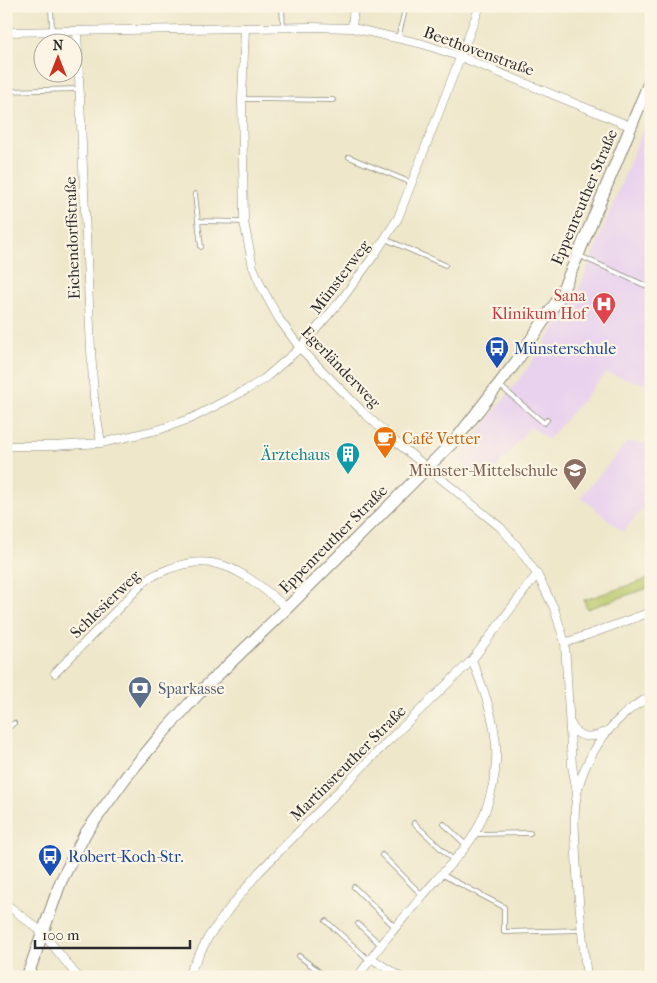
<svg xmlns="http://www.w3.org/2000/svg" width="657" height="983" viewBox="0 0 657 983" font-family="'IM FELL French Canon',serif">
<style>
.built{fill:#e9d2ee}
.green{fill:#bac96b;stroke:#727a4b}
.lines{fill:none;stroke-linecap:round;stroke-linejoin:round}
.service-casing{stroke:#8c897a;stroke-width:5.5}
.minor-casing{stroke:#8c897a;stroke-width:9}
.secondary-casing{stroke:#8c897a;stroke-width:13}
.service{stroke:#fff;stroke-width:4}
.minor{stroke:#fff;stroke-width:8}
.secondary{stroke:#fff;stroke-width:11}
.labels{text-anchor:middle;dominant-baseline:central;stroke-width:4.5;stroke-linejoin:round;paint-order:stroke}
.street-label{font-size:16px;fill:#2b2b2b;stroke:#fcf5e5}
.health-label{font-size:16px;fill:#be3a42;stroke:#fcf5e5;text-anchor:end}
.transit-label{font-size:16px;fill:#164399;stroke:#fcf5e5;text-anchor:start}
.food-label{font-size:16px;fill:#c56008;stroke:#fcf5e5;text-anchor:start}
.culture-label{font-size:16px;fill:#0d838f;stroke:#fcf5e5;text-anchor:end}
.education-label{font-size:16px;fill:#785e54;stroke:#fcf5e5;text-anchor:end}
.service-label{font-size:16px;fill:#4e5e75;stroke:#fcf5e5;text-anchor:start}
</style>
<rect width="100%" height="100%" fill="#fcf5e5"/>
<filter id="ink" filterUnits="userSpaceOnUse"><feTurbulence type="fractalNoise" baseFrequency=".02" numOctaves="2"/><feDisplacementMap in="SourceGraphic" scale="10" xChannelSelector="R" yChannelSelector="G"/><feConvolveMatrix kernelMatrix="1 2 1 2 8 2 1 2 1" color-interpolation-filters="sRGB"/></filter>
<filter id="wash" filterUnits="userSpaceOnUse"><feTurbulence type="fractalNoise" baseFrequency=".0096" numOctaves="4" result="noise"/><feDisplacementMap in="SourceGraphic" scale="20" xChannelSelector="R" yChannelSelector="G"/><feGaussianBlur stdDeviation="1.12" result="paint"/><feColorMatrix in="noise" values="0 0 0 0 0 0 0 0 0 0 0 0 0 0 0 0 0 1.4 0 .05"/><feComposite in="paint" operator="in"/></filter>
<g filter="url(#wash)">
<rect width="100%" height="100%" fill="#eee7ca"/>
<path class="built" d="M651,109V386L606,373L548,440L531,426L484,483L458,460L537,355L577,294Z
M627,442L651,444V499L623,532L581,497Z"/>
<path class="green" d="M651,578V587L587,609L584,600Z"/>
</g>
<g filter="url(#ink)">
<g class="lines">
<g class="service-casing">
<path id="service" d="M51,6L52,31
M282,6L283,27
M398,38L406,6
M6,91L79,89
M242,99L333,100
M349,157L412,183
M195,194L198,221L244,222
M198,221L201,247
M385,239L445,265
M580,256L651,288
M499,385L544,423L547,420
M6,730L14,723
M414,823L453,860
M444,824L466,845
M474,834L530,833
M382,855L423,896
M441,874L504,907V932L582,930
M354,887L395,927
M326,921L369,960
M358,924L381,945
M299,956L326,977"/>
</g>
<g class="minor-casing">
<path id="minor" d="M245,28L242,99L244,222L253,267L262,288L279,319L300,348L364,413L396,442L500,527L517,546L537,574L554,608L565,643L572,766L577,792
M352,28L354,6
M77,31L91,350L94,398L101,443
M6,32L311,27L352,28L423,44L461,57L630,126
M6,446H54L101,443L161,429L192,418L246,390L264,379L300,348L342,299L375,254L398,218L480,6
M565,643L651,612
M55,673L147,579C211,545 238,567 287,608
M571,724C577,739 592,739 605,732
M6,904L42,932L78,977
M371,958L400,977
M187,977L209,936L232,905L259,872L384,745L472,660L537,574
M358,977C381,942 410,911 437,879C449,866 462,853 472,838C491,807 501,765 494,729C490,705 481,682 472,660
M587,977C582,936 578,896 576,855C575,835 573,814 577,794C582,767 598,740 617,721C626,712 638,702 651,697"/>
</g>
<g class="secondary-casing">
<path id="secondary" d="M27,977L61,881L85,834L126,777L161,735L198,694L287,608L457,438L516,362L559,298L578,255L651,78"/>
</g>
<use href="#service" class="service"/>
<use href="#minor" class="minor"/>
<use href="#secondary" class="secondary"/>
</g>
</g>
<defs>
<g id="hospital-pin" transform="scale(1.25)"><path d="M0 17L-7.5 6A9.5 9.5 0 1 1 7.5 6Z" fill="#e0444e" stroke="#fcf5e5"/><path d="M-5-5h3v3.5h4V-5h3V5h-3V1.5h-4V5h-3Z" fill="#fff"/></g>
<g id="bus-pin" transform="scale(1.25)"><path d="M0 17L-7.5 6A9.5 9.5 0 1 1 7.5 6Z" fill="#1a4fb4" stroke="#fcf5e5"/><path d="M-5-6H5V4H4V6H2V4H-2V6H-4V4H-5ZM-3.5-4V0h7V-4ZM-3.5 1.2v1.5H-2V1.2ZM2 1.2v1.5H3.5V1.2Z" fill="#fff"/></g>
<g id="cafe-pin" transform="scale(1.25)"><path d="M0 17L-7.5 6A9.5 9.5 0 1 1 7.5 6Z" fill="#e8710a" stroke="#fcf5e5"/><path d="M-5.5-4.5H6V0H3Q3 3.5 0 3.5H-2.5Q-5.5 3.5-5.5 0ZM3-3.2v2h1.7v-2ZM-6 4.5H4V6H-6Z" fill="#fff"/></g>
<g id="building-pin" transform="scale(1.25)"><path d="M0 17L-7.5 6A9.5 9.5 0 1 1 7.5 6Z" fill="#0f9aa8" stroke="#fcf5e5"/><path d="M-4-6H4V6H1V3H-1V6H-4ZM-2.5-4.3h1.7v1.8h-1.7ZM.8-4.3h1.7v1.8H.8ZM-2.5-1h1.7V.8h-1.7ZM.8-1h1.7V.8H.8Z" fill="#fff"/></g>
<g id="school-pin" transform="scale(1.25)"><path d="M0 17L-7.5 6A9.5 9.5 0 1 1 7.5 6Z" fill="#8d6e63" stroke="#fcf5e5"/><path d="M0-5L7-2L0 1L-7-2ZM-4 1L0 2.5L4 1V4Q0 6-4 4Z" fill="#fff"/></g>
<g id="bank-pin" transform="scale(1.25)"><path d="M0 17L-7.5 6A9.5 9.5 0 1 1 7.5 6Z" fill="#5c6f8a" stroke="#fcf5e5"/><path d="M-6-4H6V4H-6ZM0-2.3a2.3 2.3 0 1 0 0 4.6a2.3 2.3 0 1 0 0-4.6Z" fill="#fff"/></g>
</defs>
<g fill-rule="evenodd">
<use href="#hospital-pin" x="604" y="304"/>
<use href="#bus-pin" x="497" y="348"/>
<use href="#cafe-pin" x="385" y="438"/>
<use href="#building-pin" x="348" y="454"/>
<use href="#school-pin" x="575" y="470"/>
<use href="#bank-pin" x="140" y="688"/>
<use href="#bus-pin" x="50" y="856"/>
</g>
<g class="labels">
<g class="street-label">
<text transform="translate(479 51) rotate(20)">Beethovenstraße</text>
<text transform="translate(584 197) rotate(-67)">Eppenreuther Straße</text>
<text transform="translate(72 238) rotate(-92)">Eichendorffstraße</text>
<text transform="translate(340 277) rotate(-53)">Münsterweg</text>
<text transform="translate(341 367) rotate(46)">Egerländerweg</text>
<text transform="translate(333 539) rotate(-45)">Eppenreuther Straße</text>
<text transform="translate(105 604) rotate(-44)">Schlesierweg</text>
<text transform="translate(348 763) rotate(-45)">Martinsreuther Straße</text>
</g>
<g class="health-label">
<text x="586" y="295">Sana<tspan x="586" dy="18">Klinikum Hof</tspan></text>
</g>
<g class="transit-label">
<text x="514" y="348">Münsterschule</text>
<text x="68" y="856">Robert-Koch-Str.</text>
</g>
<g class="food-label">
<text x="402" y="438">Café Vetter</text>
</g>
<g class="culture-label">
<text x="330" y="454">Ärztehaus</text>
</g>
<g class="education-label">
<text x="558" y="470">Münster-Mittelschule</text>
</g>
<g class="service-label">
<text x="158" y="688">Sparkasse</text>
</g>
</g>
<rect width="657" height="983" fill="none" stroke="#fcf5e5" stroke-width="25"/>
<g transform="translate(58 58)"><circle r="24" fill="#fcf5e5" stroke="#a8a49b"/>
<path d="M0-4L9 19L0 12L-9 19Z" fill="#c8321e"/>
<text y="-8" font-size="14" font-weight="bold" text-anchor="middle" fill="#2b2b2b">N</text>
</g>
<path d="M35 940v8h155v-8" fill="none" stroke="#2b2b2b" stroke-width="2.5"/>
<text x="42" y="940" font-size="15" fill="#2b2b2b" stroke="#fcf5e5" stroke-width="4" paint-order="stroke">100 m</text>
</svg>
